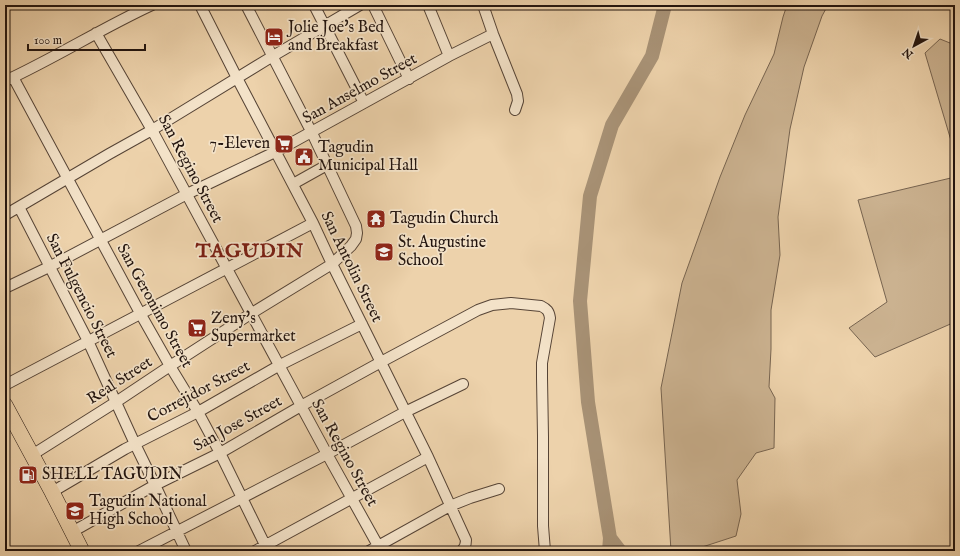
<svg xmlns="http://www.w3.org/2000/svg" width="960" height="556" viewBox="0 0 960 556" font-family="'IM FELL English',serif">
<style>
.green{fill:#cbb290;stroke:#776450}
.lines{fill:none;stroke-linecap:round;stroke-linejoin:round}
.river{stroke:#a89276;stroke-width:14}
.minor-casing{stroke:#564436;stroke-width:12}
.highway-casing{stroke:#23150f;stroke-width:16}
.minor{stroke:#f3e2c8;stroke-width:10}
.highway{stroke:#edd2ab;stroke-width:15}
.labels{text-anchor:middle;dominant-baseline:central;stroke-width:3.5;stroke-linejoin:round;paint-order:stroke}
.poi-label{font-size:16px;fill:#23150f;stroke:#f3e2c8;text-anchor:start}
.street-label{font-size:16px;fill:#23150f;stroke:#f3e2c8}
.district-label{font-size:20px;font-weight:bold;letter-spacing:1px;fill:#7a1f14;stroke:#f3e2c8}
</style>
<rect width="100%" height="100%" fill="#edd2ab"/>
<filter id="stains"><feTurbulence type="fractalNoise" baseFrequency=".005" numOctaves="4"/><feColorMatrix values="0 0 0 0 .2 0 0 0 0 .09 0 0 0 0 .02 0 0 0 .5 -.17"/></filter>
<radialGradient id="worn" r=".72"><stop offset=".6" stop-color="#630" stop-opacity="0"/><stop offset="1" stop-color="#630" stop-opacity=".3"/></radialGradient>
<path class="green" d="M787,5H828L822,16L804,67L790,129L778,217L780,255L771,310V349L769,387L775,398L774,448L756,453L737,480L741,514L736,536L690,551H671L661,388L682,283L720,177L745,115L774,54L783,17Z
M940,39L955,45V154L925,53Z
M955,177V322L875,357L849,328L887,302L858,200Z"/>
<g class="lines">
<path class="river" d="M610,538L620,551
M609,551L610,538L588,402L580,301L590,196L612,125L652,56L665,5"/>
<g class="minor-casing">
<path id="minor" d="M200,5L237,78L313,223L332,264L428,457L466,540C466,545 465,548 461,551
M314,5L364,103
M373,5L409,79
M428,5L449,56
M483,5L493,34L517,94L518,101L515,110
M96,33L152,130L327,454L381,551
M13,77L140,313L170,366L198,412L220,453L268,551
M5,81C55,58 102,28 152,5
M293,184L327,165
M19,207L88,341L135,444L155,485L186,551
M5,215L109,154L152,130L273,56L360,5
M5,288L49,267L187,194L275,152L449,56L493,34
M5,385L313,223
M32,455L116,402L170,366L252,313L332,264L351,246L356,239L357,233L356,226L312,133L246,5
M52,492L125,449L198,412L280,365L362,324
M72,532L155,485L220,453L301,406L381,362L478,310L492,305L511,303L541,306C547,309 549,311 550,318L542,363V378L543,436V526L545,551
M139,551L327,454L405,412L463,384
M255,551L428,457
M369,551L450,506L470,498L499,489"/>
</g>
<g class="highway-casing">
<path id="highway" d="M5,405L52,492L82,551"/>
</g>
<use href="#minor" class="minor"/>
<use href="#highway" class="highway"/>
</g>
<defs>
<g id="hotel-square" transform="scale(1)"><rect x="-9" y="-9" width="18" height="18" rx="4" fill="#8f2418" stroke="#f3e2c8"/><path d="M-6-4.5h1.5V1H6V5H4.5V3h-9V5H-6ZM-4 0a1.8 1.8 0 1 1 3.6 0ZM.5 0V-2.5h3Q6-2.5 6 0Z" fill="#fff"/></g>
<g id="supermarket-square" transform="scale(1)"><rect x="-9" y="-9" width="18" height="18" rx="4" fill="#8f2418" stroke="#f3e2c8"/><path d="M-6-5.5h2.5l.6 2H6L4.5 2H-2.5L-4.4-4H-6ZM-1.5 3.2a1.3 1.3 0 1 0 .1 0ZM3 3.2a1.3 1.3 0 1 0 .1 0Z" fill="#fff"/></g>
<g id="civic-square" transform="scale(1)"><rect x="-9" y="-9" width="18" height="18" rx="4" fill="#8f2418" stroke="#f3e2c8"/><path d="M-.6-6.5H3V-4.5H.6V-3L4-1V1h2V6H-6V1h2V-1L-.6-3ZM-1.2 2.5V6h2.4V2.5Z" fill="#fff"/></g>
<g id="temple-square" transform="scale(1)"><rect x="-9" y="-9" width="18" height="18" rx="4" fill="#8f2418" stroke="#f3e2c8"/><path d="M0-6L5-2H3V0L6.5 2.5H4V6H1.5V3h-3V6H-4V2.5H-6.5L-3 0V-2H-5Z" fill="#fff"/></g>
<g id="school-square" transform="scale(1)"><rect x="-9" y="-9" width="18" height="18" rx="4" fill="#8f2418" stroke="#f3e2c8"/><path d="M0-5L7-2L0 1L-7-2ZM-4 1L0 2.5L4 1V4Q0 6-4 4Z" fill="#fff"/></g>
<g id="fuel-square" transform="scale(1)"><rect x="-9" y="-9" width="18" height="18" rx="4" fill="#8f2418" stroke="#f3e2c8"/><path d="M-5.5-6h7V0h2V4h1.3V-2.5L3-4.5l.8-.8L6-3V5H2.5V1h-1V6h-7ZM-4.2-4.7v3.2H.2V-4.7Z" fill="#fff"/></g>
</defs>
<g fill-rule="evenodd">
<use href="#hotel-square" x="274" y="37"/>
<use href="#supermarket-square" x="284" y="144"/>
<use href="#civic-square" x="304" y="157"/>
<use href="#temple-square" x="376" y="219"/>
<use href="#school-square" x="384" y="252"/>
<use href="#supermarket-square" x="197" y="328"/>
<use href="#fuel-square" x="28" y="475"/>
<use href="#school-square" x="75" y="511"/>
</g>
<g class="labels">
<g class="poi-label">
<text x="288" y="28">Jolie Joe's Bed<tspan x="288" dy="18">and Breakfast</tspan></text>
<text x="270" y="144" text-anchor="end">7-Eleven</text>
<text x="318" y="148">Tagudin<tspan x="318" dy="18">Municipal Hall</tspan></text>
<text x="390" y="219">Tagudin Church</text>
<text x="398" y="243">St. Augustine<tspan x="398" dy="18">School</tspan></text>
<text x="211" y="319">Zeny's<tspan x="211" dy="18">Supermarket</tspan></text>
<text x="42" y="475">SHELL TAGUDIN</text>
<text x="89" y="502">Tagudin National<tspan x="89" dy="18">High School</tspan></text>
</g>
<g class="street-label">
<text transform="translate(360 89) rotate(-29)">San Anselmo Street</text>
<text transform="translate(190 169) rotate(62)">San Regino Street</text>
<text transform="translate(351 267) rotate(64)">San Antolin Street</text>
<text transform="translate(81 296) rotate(63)">San Fulgencio Street</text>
<text transform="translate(154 306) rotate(61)">San Geronimo Street</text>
<text transform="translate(120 381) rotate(-33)">Real Street</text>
<text transform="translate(199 392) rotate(-28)">Correjidor Street</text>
<text transform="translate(238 424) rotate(-29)">San Jose Street</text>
<text transform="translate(344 453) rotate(61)">San Regino Street</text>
</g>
<g class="district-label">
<text x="250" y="251">TAGUDIN</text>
</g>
</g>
<rect width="960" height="556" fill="none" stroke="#edd2ab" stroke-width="20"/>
<rect x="6" y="6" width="948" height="544" fill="none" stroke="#23150f" stroke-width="2"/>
<rect x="10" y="10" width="940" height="536" fill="none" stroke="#23150f"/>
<g transform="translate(914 46) rotate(220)" stroke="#f3e2c8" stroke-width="3" paint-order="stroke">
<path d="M0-3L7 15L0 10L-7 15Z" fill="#23150f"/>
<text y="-6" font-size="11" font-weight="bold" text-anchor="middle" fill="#23150f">N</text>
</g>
<path d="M28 44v6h117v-6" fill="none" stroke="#23150f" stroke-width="2"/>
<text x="34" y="44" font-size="12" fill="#23150f" stroke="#f3e2c8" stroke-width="3" paint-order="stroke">100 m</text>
<rect width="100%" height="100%" filter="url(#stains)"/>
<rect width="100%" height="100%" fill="url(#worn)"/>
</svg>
